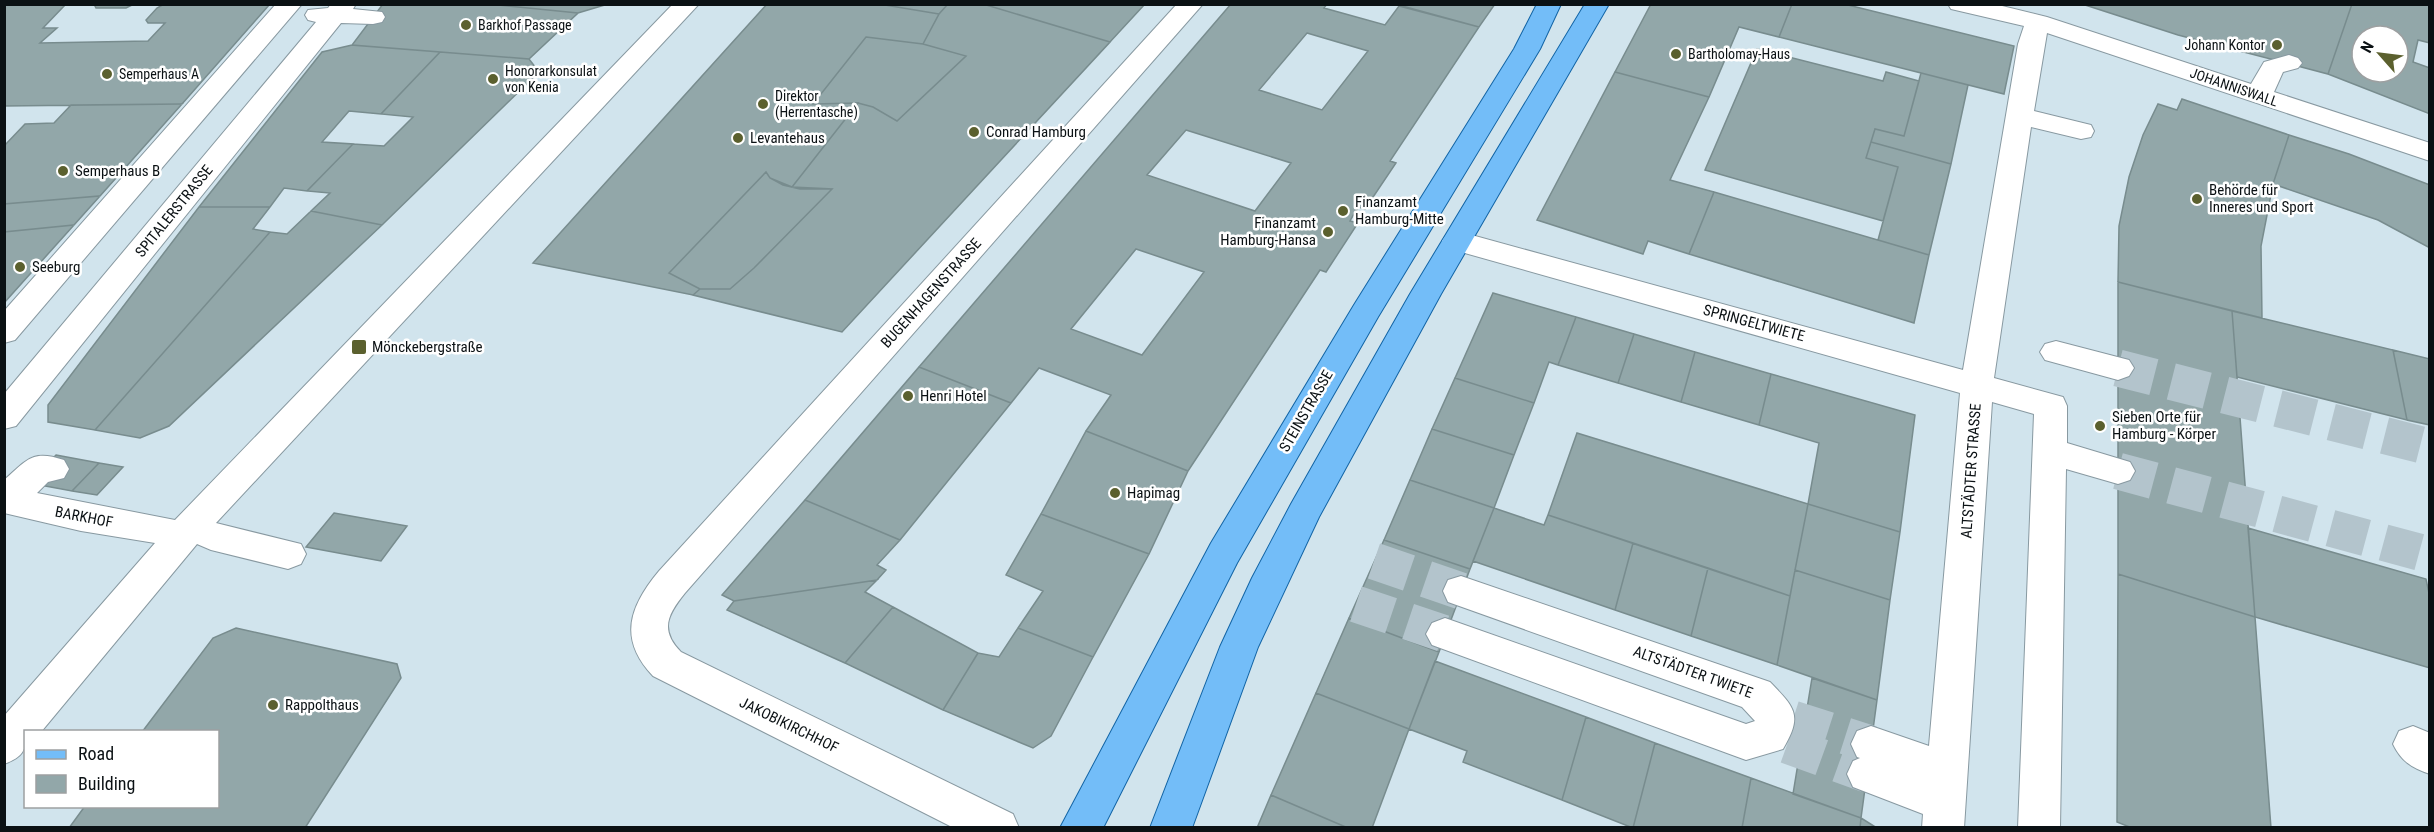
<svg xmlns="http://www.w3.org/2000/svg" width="2434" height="832" viewBox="0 0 2434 832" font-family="'Roboto Condensed',sans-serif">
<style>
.building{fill:#92a7a9;stroke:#788c8e;stroke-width:1.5;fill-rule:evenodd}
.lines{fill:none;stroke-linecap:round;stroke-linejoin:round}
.minor-tunnel{stroke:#b3c4cc;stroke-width:37;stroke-dasharray:37 18;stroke-linecap:butt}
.minor-casing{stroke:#8899a1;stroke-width:2}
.major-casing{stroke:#1264a5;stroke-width:2}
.minor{fill:#fff;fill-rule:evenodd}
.major{fill:#73bdf8;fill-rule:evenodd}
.poi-dot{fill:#5b602e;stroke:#fff;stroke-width:2}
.labels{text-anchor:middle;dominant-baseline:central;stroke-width:5;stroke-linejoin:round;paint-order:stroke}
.far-poi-label{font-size:14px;fill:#0b1114;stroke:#fff;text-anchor:start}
.far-street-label{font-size:14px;fill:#0b1114;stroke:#fff}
.poi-label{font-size:15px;fill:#0b1114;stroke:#fff;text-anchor:start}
.street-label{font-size:15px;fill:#0b1114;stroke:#fff}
</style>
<rect width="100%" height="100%" fill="#d1e4ed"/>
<path class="building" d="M4,4H66L43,28H57L40,43L148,41L165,23H148L146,20L157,8L164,4H270L182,104L4,106Z
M94,4H134L126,8H96Z
M383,4H489L578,13L529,59L352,45Z
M489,4H608L578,13Z
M767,4H879L939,14L923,44L866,37L813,104L858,103L792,187L770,178L766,172L669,273L700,289L693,295L533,263Z
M879,4H948L939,14Z
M948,4H983L1110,42L842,332L693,295L700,289H730L754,268L832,189L792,187L858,103L873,107L897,121L966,56L923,44L939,14Z
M983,4H1145L1110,42Z
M1231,4H1327L1324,8L1385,25L1399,6L1479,27L1390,161L1396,163L1365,209L1359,207L1354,214L1350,221L1358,223L1326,272L1320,270L1188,471L1086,431L1111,395L1039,368L1011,403L919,367ZM1307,33L1368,51L1322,110L1259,90ZM1186,130L1291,163L1255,211L1147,175ZM1136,249L1204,272L1142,355L1071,329Z
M1395,4H1495L1479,27Z
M1651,4H1792L1779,37L1739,27L1709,97L1615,72Z
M1792,4H1844L2014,46L2004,94L1779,37Z
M2082,4H2352L2328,74L2178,35Z
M2352,4H2430V43L2418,40L2413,62L2430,68V114L2328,74ZM2362,36H2398V72H2362Z
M866,37L923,44L966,56L897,121L873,107L858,103L813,104Z
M352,45L440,52L381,114L349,111L322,142L353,144L307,191L284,188L270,207H199L322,52Z
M1757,49L1883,81L1886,72L1919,81L1904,136L1875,129L1866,158L1898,167L1883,221L1705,170Z
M440,52L529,59L539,72L382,225L311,211L330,193L307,191L353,144L384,146L413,117L381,114Z
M1615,72L1709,97L1670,180L1714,192L1689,254L1648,241L1643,254L1537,220Z
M1921,73L1968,85L1951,164L1871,142L1875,129L1904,136Z
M2182,99L2289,135L2273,184L2261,246L2262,318L2118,282L2119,226L2129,177L2143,135L2158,104L2177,110Z
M182,104L100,196L4,204V146L25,124L54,123L71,105Z
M2289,135L2349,154L2430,185V248L2378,220L2273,184Z
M1871,142L1951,164L1929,255L1878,240L1898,167L1866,158Z
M766,172L770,178L783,185L800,189H832L754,268L730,289H700L669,273Z
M1714,192L1929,255L1914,323L1689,254Z
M100,196L74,225L4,232V204Z
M199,207H270L253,229L270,232L95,430L48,422V405Z
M311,211L382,225L169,426L140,438L95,430L270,232L287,234Z
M74,225L4,303V232Z
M2118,282L2232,311L2255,617L2118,574Z
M1493,293L1576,317L1558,365L1549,362L1534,403L1455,378Z
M2232,311L2393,350L2407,420L2237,377Z
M1576,317L1634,334L1618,383L1558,365Z
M1634,334L1695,352L1681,402L1618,383Z
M2393,350L2430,359V425L2407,420Z
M1695,352L1771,374L1759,425L1681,402Z
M919,367L1011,403L900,540L805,500Z
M1771,374L1915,415L1900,532L1808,504L1819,443L1759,425Z
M1455,378L1534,403L1514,455L1432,429Z
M1432,429L1514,455L1494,508L1410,480Z
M1086,431L1188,471L1149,554L1041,514Z
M1577,433L1808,504L1790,596L1548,515Z
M56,455L99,463L72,491L29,483Z
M99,463L123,467L97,495L72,491Z
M1410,480L1494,508L1470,569L1384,540Z
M805,500L900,540L877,565L886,570L877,580L734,601L722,595Z
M1808,504L1900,532L1890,600L1795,570Z
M1494,508L1544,525L1548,515L1633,543L1615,610L1473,561Z
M334,513L407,526L381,561L306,547Z
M1041,514L1149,554L1093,657L1018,628L1043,591L1006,575Z
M2248,528L2426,579L2430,598V668L2255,617Z
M1384,540L1470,569L1439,652L1349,618Z
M1633,543L1708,568L1691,636L1615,610Z
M1708,568L1790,596L1777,665L1691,636Z
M1795,570L1890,600L1877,700L1777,665Z
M2118,574L2255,617L2271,828H2132L2117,822Z
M877,580L865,592L893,607L845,663L727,610L734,601Z
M893,607L978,653L943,710L845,663Z
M1349,618L1439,652L1409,729L1316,693Z
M236,628L397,664L401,678L305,828H69L85,806H218V732H142L213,638Z
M1018,628L1093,657L1051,736L1033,748L943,710L978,653L999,657Z
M1435,661L1586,717L1562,800L1463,762L1467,751L1409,729Z
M1812,678L1877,700L1861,818L1793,794Z
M1316,693L1409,729L1372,828H1348L1271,795Z
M1586,717L1655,743L1633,828L1562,800Z
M1655,743L1751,778L1742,828H1633Z
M1751,778L1861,818L1860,828H1742Z
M1271,795L1348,828H1257Z
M1861,818L1877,828H1860Z"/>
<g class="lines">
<path class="minor-tunnel" d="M2118,368L2430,447
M2118,471L2430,555
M1374,561L1461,591
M1356,604L1445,634
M1793,719L1871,744
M1787,745L1867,774"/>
<g class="minor-casing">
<path id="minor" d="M276,4H302L15,340L4,343V311Z
M331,4H356L353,9L382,12L385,17L382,22L373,24L341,23L16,426L4,429V394L316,22L308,20L305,15L308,10L328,8Z
M673,4H699L216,523L301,544L306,554L301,564L288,569L211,550L197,544L41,732H26C26,751 23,757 4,764V716L155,543L81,531L4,513V480C27,460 32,449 64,460L69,469L64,478L48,482L37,493L175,520Z
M1177,4H1203L685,593C668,614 659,630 681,652L1013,814L1019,828H954L653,676C618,639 629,607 659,571Z
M1948,4H1994L2047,17L2251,84L2264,62L2289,55L2298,58L2302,63L2298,68L2283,72L2274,92L2430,143V161L2047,33L2034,111L2091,125L2094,131L2091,137L2081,139L2031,127L1994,378L2063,397L2067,406V443L2130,462L2135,471L2130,480L2118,484L2066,469L2060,828H2018L2034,414L1992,402L1964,828H1922L1923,814L1853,787L1847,774L1853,761L1860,758L1857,757L1851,744L1857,731L1871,726L1929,746L1960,393L1447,248L1442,241L1447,234L1457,231L1963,370L2018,44L2024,26L1951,9Z
M2056,341L2129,360L2134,368L2129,376L2118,380L2045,360L2040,352L2045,344Z
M1461,576L1770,682C1795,708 1803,715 1783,749L1746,760L1432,645L1426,634L1432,623L1445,618L1746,724L1755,721L1742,707L1448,602L1443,591L1448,580Z
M2413,726L2430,733V774C2412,768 2401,761 2393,744L2399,731Z"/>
</g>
<g class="major-casing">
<path id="major" d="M1537,4H1561L1540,49L1378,317L1237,563L1103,828H1060L1211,543L1354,305L1514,49Z
M1585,4H1609L1441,294L1319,517L1258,647L1192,828H1150L1220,647L1252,578L1291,504L1410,294Z"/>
</g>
<use href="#minor" class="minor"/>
<use href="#major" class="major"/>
</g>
<g class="poi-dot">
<circle cx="466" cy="25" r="6"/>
<circle cx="2277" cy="45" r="6"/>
<circle cx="1676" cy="54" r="6"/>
<circle cx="107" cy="74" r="6"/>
<circle cx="493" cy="79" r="6"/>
<circle cx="763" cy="104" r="6"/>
<circle cx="974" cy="132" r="6"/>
<circle cx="738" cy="138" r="6"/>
<circle cx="63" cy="171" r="6"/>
<circle cx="2197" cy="199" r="6"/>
<circle cx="1343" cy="211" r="6"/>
<circle cx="1328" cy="232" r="6"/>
<circle cx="20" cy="267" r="6"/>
<rect x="351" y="339" width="16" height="16" rx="3"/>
<circle cx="908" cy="396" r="6"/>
<circle cx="2100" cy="426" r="6"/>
<circle cx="1115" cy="493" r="6"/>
<circle cx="273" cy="705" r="6"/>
</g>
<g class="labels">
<g class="far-poi-label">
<text x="478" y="25">Barkhof Passage</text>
<text x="2265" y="45" text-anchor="end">Johann Kontor</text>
<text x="1688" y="54">Bartholomay-Haus</text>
<text x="505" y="71">Honorarkonsulat<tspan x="505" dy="16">von Kenia</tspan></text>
<text x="119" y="74">Semperhaus A</text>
<text x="775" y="96">Direktor<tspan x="775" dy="16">(Herrentasche)</tspan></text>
</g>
<g class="far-street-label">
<text transform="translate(2234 87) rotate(19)">JOHANNISWALL</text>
</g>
<g class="poi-label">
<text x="986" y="132">Conrad Hamburg</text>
<text x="750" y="138">Levantehaus</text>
<text x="75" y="171">Semperhaus B</text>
<text x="2209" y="190">Behörde für<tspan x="2209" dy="17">Inneres und Sport</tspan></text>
<text x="1355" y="202">Finanzamt<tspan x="1355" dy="17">Hamburg-Mitte</tspan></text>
<text x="1316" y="223" text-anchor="end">Finanzamt<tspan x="1316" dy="17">Hamburg-Hansa</tspan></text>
<text x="32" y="267">Seeburg</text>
<text x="372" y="347">Mönckebergstraße</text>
<text x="920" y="396">Henri Hotel</text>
<text x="2112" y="417">Sieben Orte für<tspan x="2112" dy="17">Hamburg - Körper</tspan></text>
<text x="1127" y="493">Hapimag</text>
<text x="285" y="705">Rappolthaus</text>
</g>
<g class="street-label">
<text transform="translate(174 211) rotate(-51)">SPITALERSTRASSE</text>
<text transform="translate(931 293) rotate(-48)">BUGENHAGENSTRASSE</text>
<text transform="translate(1754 323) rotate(15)">SPRINGELTWIETE</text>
<text transform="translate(1306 411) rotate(-60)">STEINSTRASSE</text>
<text transform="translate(1971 471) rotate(-86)">ALTSTÄDTER STRASSE</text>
<text transform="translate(84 517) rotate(11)">BARKHOF</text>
<text transform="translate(1693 672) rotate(20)">ALTSTÄDTER TWIETE</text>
<text transform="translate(789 725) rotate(26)">JAKOBIKIRCHHOF</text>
</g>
</g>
<rect width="2434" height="832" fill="none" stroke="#0b1114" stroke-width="12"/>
<rect x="24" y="730" width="195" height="78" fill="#ffffff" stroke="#9da0a1" stroke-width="1.5"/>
<rect x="36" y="750" width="30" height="9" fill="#73bdf8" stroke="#9da0a1" stroke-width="1.5"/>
<text x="78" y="760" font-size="18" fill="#0b1114">Road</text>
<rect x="36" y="775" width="30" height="18" fill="#92a7a9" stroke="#9da0a1" stroke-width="1.5"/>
<text x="78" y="790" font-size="18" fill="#0b1114">Building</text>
<g transform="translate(2380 54) rotate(298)"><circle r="28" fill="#ffffff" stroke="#9da0a1" stroke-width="1.5"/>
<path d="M0-4.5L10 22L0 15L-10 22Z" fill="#5b602e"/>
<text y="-9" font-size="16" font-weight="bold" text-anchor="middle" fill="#0b1114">N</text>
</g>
</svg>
